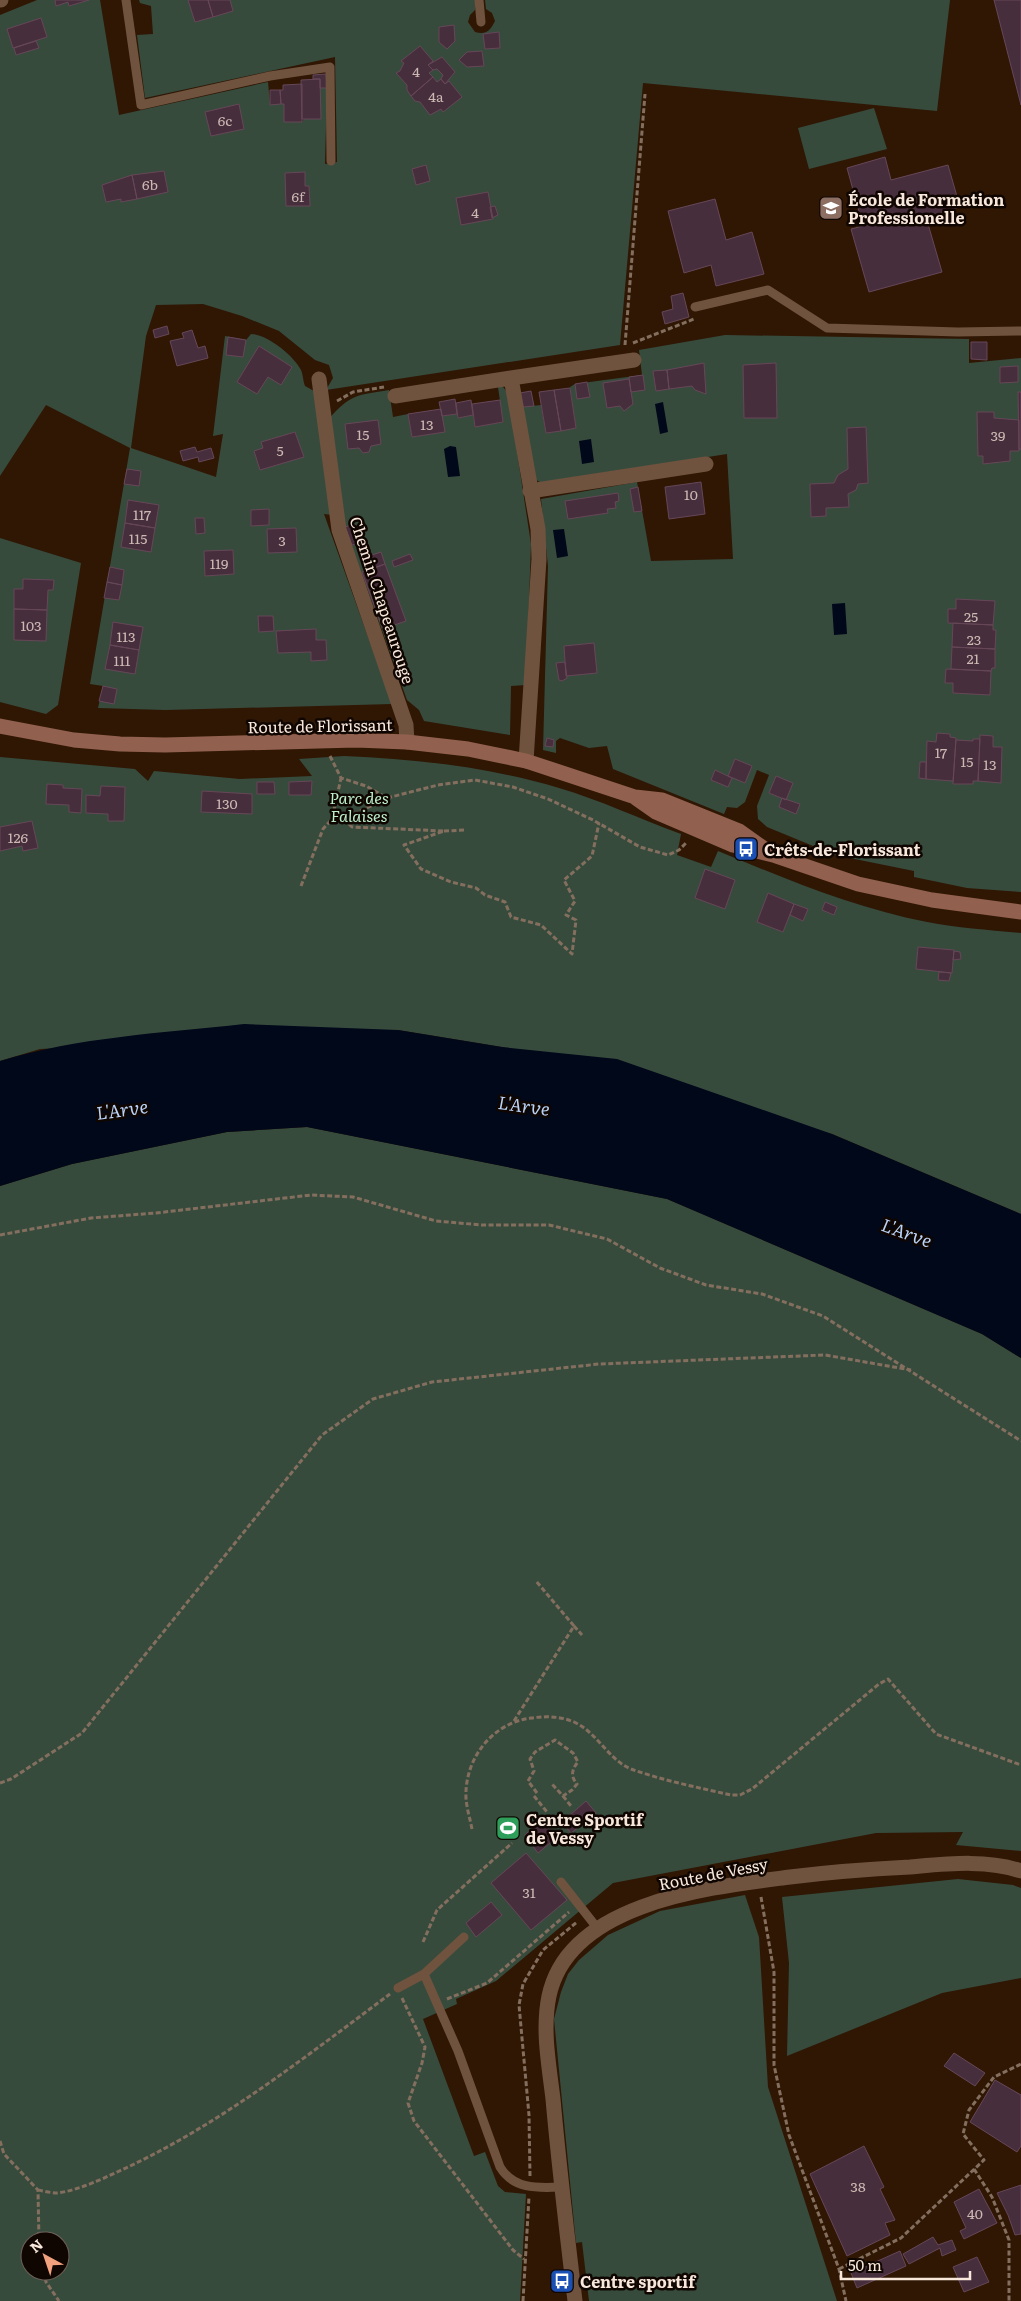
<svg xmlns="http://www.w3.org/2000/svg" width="1021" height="2301" viewBox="0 0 1021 2301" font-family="Literata,serif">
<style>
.green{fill:#374b3d;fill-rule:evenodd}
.water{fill:#010819}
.building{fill:#472e3c;stroke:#664758}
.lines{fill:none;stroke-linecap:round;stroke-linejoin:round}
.path{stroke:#846f5f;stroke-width:3;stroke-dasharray:5 2.5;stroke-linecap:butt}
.service{stroke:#6f533e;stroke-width:9}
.minor{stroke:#6f533e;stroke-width:15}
.tertiary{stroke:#6f533e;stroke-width:15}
.secondary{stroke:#92604e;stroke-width:15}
.labels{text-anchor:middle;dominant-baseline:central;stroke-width:5;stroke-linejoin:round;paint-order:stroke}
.number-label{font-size:14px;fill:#ccb9b3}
.poi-label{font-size:16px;font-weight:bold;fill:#f8e7db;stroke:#100601;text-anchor:start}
.street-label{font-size:16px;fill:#f8e7db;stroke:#100601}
.park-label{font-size:16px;font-style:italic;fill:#bcefca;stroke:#100601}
.water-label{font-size:18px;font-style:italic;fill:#b9d2f7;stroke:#100601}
</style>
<rect width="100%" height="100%" fill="#2f1704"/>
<path class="green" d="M37,0H100L119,115L268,82L270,104H284V122H302L320,88H327L325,164L337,162L335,57L145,98L137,35L153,34L151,6L140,3L139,0H475V10L470,15L468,22L475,32C486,35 490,31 495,21L492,13L486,9L485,0H950L937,111L643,83L620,345L326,390L333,378L329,365L315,360L279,331L242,316L203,304L156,305L146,336L131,448L216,477L223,434L213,436L225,336L246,340L251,334C267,334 294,356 301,370C303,374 303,381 305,386L316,392L333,515L324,514L392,704L166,710L98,708L103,686L90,684L130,448L46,405L0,476V15Z
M874,108L887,149L809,169L798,128Z
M725,335L969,339V363L1021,358V892L967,888L914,877V871L835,855L767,827L758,819L757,806L769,775L757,770L745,802L737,808L727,807L724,814L613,769L607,746L589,748L560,738L556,741V753L543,750L548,566L541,499L637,482L651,561L733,559L727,454L541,483L535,479L523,407L541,405L546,433L576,428L570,387L575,384L642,375L639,350Z
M498,387H503L508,393L531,544L526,685L511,686L510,735L424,721L419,710L407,700L345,527L329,419C350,394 358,395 389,390L393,417L408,414L412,437L444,432L442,416L457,414L458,418L473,415L475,426L503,422Z
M0,538L81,563L58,705L46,714L0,702Z
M344,756C416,759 489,767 559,788C600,800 640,819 681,834L677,855L711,867L718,851C786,879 854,908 927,922C958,928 989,930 1021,933V1214L832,1134L502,1047L398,1030L40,1049L0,1061V757L135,769L148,781L154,771L240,779L312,776L299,759Z
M307,1127L667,1199L982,1334L1021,1358V1851L956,1845L963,1832L876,1833L613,1883L496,1981L456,1999L457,2004L423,2019L474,2156L485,2152L498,2186L505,2192L526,2194L520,2301H0V1186L72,1164L227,1132ZM30,2241H60V2271H30Z
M958,1879L1013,1885L1021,1888V1978L942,1993L787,2056L789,1963L782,1897Z
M745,1895L759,1937L768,2087L837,2301H589L582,2242L576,2243L554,2019L561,1992L568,1974L579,1960L608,1935L660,1911Z"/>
<path class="water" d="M663,402L668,432L660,434L655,404Z
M591,439L594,462L582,464L579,441Z
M450,446L456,447L460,476L448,477L444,449Z
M564,529L568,556L557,558L553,530Z
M845,603L847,634L834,635L832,604Z
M244,1024L398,1030L502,1047L617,1059L832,1134L1021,1214V1358L982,1334L667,1199L307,1127L227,1132L72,1164L0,1186V1061C79,1037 162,1033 244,1024Z"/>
<path class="building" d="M55,0H89L69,6L68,2L56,6Z
M188,0H208L213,17L195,22Z
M208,0H230L233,11L213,17Z
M994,0H1021V105Z
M41,18L47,37L13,48L7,29Z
M454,25L455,41L447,49L439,42V27Z
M499,32L500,48L485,49L483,34Z
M36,41L39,48L16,55L14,48Z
M420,46L433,61L428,65L433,70L429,73L433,77L411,96L407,90V85L396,73L400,71L404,63L401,61Z
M482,51L484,66L467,67L459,60L467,52Z
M442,57L455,72L445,84L441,79L443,75L437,69L433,70L428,65Z
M326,74L327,88H320V79H313V75Z
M433,77L437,82L441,79L445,84L449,81L462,97L443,112L441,109L430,115L420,102L415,101L411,96Z
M320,79L321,119H302L301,80Z
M302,84V122H284V104H281L280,90H283V85Z
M270,90H280L281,104L270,105Z
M239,104L244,129L211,136L205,112Z
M885,157L891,180L948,165L960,207L926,217L942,272L869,292L851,229L863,226L847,168Z
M426,165L430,181L416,185L412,169Z
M164,171L168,192L137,199L132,175Z
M305,172V186H309L310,206H286L285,173Z
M132,175L137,199L121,202V199L106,202L102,185Z
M488,192L493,219L461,225L456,198Z
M715,199L726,240L752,232L764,274L716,286L711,265L684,273L668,211Z
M495,206L498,215L492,218L490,207Z
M683,293L689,317L665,324L662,312L673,309L671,296Z
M167,326L169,334L155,338L153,330Z
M192,330L198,348L205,346L208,358L177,366L170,341L184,338L182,333Z
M228,337L246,340L243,357L226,355Z
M971,342H987V360L971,359Z
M259,346L292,367L281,385L268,377L257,394L237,382Z
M704,363L706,394L695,390L692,386L669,389L667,370Z
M776,363L777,418H744L743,365Z
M1018,366V382L1000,383V367Z
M667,370L669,389L656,391L653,371Z
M643,375L645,390L631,392L629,377Z
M629,379L633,404L624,411L620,406L607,408L603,383Z
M587,382L590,397L577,399L575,384Z
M570,388L576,428L561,431L554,390Z
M554,390L561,431L546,433L539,392Z
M531,391L534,406L523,407L520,393Z
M1018,392H1021V449H1019Z
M455,399L457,414L442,416L439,402Z
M471,400L473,415L458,418L456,403Z
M500,400L503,422L475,427L472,404Z
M441,409L445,432L412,437L408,414Z
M977,412H994V418L1019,420V451H1010V461L983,464V456H978Z
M378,420L381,444L371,446L369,452L363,453L359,448L348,449L345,424Z
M866,427L868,483L858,484L856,490L848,494L849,507L826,508V516L811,517L810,484L834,483L838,475L848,469L847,428Z
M295,432L304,457L260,470L254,451L263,448L261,442Z
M195,447L197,452L211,448L214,458L199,462L198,457L183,461L180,451Z
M127,469L141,471L139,486L124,484Z
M701,482L705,514L669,519L665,487Z
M638,487L642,511L634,512L630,489Z
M618,493L619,501L615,502L616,508L607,509L608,513L568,519L565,501Z
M128,500L159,505L155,528L125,523Z
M269,509V525L251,526V510Z
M195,518H204L205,533L196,534Z
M125,523L155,528L151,552L121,547Z
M354,524L360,543L352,545L345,527Z
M296,528L297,552L268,553L267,529Z
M233,550L234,574L205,576L204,551Z
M381,552L385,564L367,571L363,558Z
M410,554L413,560L394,567L392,561Z
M385,564L406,621L383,629L362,572Z
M110,567L124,570L122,585L107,582Z
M23,579L54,580L53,590H48L47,610L14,609V589H23Z
M107,582L122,585L119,600L104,598Z
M956,599L995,601L993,625L948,623V609H956Z
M14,609L47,610L46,641L14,640Z
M258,616H273L274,631L259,632Z
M113,622L143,627L139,650L110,645Z
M953,623L993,625V630H996L995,649L952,647Z
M316,629V640H326L327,660L311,661V652L278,653L276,631Z
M594,643L597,673L566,676L564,646Z
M110,645L139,650L135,674L105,669Z
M952,647L995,649V668H992L991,671L951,669Z
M565,662L567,678L562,681L559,680L556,663Z
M946,669L991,671L990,695L953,693V683H945Z
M103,686L117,689L114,704L99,701Z
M937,733L950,734V737L956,738L953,781L926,779L927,741L936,742Z
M980,735L993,736V747H1002L1001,783L978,781Z
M547,738L554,740L553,747L545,746Z
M973,739H980L978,781H973V784H953L956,740L973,741Z
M735,759L752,766L745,783L728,776Z
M920,762H926V779L919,778Z
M715,770L732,778L728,787L711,780Z
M776,776L793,783L786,800L769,793Z
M312,781L311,795H289V782Z
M257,782H274L275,794H257Z
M47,784L63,785V788L82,789L81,813L69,812V805L46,804Z
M101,786L125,787L124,821H108V814L86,813V795L100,796Z
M202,791L252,794V814L201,812Z
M782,798L800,804L796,814L779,807Z
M32,821L38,848L23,851L22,846L0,851V827Z
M705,869L735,880L725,909L695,898Z
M768,893L794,904L783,932L757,922Z
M825,902L837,907L834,915L822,910Z
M794,904L808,909L803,921L790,915Z
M918,947L954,950L952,973L916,969Z
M954,951L960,952L961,959L953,960Z
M939,972L951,973L949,981L938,980Z
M586,1801L596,1813L571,1833L562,1822Z
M541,1819L556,1838L538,1853L525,1835Z
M526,1853L567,1900L531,1930L491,1883Z
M491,1902L502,1915L476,1937L466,1923Z
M954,2053L985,2073L975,2086L944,2066Z
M995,2080L1021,2095V2146L1017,2152L970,2122Z
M864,2146L884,2187L880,2189L895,2220L885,2223L890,2235L847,2256L810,2174Z
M1021,2185V2234L1015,2235L1008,2215L997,2193Z
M979,2189L997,2223L964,2239L960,2231L966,2228L954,2202Z
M933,2237L938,2245L952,2240L956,2250L942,2256L940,2248L909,2264L903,2254Z
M900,2251L906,2266L857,2288L851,2273Z
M977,2257L989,2282L964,2292L953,2267Z"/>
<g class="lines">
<path class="path" d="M633,343L694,319
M625,345L645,94
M337,401L353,392L384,387
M330,756L341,778L366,786L387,798
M332,819H344L387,798L438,785L475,780L513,787L548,799L593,820L640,847L668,855L679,850L687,842
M344,819L352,827L444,831L404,845L421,869L451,882L476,888L485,895L505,902L511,917L541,925L572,954L576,920L566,915L575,901L564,880L592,856L599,823
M444,831L465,830
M301,886L323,829L332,819L341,778
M0,1235L91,1218L156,1213L311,1195L353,1197L436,1221L482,1225H549L607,1239L660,1268L706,1285L762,1294L823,1316L1021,1441
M574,1626L582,1635
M514,1721L574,1626L536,1581
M0,1783L11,1779L82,1733L322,1435L373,1399L432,1382L599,1364L825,1355L911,1370
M537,1793L528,1781L534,1771L530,1759L535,1752L555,1740L573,1753L578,1762C572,1769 570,1776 577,1784L572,1790L563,1796L551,1783
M534,1796L547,1812
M563,1796L571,1806
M472,1829C470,1819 467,1809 466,1799C464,1759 492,1723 531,1718C546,1716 562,1716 576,1723C598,1734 609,1760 631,1769C661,1780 700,1788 731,1795H740L752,1789L879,1684L888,1679L936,1734L1021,1765
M761,1897L774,1972V2065L789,2135L839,2269L846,2301
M423,1942L437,1910L512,1843
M402,1998L425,2047L422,2063L408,2103L414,2121L513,2250L524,2259
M447,1999L487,1983L569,1912
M0,2141L4,2154L38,2190L39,2241
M974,2169L992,2197L1009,2240V2301
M530,2176L529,2115L519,2005L523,1984L543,1950L577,1922
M38,2190C44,2191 51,2193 57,2193C81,2190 106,2177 128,2167C223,2122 305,2057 390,1994
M839,2269L901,2238L984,2160L963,2134L969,2110L994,2077L1021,2064
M44,2271L46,2282L59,2301
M523,2301L529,2197"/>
<path class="service" d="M126,0L141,105L270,76L330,67L331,161
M479,0L481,22
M695,307L768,290L827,328L958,332L1021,331
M561,1882L598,1929
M424,1974L458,2051L500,2167C514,2190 538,2188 562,2187
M398,1988L424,1974L464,1937"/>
<path class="minor" d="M0,0H1
M511,378L634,360
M319,379L339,530L406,725L407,742
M395,396L511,378L538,529L539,559L526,761
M530,491L706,464"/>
<path class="tertiary" d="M575,2301C567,2234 559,2167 553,2099C549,2065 542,2030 549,1996C569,1901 713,1887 790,1877C830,1872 870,1869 910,1867C945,1864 987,1859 1021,1871"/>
<path class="secondary" d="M0,726L74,740L120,744L165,745L356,740L407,742L468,749L526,761L635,797L662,800L739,831L773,855
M636,798L656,812L733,845L773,855L858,884L932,900L1021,912"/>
</g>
<defs>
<g id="school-square" transform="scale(1.25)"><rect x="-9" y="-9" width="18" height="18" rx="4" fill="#8d6e63" stroke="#100601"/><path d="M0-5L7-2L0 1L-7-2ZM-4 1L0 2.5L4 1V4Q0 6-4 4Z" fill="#fff"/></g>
<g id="bus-square" transform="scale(1.25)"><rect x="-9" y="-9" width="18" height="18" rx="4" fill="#1a4fb4" stroke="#100601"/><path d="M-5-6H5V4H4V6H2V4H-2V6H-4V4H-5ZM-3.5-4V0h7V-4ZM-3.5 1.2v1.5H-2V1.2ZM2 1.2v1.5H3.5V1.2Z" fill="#fff"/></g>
<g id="stadium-square" transform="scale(1.25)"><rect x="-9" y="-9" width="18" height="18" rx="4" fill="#2e9e5b" stroke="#100601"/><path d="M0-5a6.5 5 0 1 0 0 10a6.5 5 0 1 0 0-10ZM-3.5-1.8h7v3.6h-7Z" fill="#fff"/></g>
</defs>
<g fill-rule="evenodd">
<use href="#school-square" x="831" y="208"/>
<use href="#bus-square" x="746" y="849"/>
<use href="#stadium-square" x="508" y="1828"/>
<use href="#bus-square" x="562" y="2281"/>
</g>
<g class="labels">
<g class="number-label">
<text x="416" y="71">4</text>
<text x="436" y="96">4a</text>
<text x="225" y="120">6c</text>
<text x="150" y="184">6b</text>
<text x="298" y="196">6f</text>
<text x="475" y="212">4</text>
<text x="427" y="424">13</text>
<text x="363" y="434">15</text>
<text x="998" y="435">39</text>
<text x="280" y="450">5</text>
<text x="691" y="494">10</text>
<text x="142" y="514">117</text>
<text x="138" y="538">115</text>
<text x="282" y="540">3</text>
<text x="219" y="563">119</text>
<text x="971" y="616">25</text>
<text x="31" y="625">103</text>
<text x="126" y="636">113</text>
<text x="974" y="639">23</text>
<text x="973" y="658">21</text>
<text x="122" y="660">111</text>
<text x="941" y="752">17</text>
<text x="967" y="761">15</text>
<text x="990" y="764">13</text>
<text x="227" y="803">130</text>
<text x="18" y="837">126</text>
<text x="529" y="1892">31</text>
<text x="858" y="2186">38</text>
<text x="975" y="2213">40</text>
</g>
<g class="poi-label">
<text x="848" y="199">École de Formation<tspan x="848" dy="18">Professionelle</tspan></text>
<text x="764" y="849">Crêts-de-Florissant</text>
<text x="526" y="1819">Centre Sportif<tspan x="526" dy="18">de Vessy</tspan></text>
<text x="580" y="2281">Centre sportif</text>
</g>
<g class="street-label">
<text transform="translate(383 600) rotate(72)">Chemin Chapeaurouge</text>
<text transform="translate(320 725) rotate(-1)">Route de Florissant</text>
<text transform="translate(713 1873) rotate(-11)">Route de Vessy</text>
</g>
<g class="park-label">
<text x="359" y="797">Parc des<tspan x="359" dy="18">Falaises</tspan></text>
</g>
<g class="water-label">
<text transform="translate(524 1105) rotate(8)">L'Arve</text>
<text transform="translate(122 1109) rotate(-8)">L'Arve</text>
<text transform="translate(907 1232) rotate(20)">L'Arve</text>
</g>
</g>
<g transform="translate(45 2256) rotate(320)"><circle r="24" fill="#100601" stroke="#6d6058"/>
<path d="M0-4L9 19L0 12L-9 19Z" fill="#f1a17d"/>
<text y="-8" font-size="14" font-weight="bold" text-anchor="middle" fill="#f8e7db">N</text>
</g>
<path d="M841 2271v8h129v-8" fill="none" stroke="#f8e7db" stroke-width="2.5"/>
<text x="848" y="2271" font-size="15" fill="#f8e7db" stroke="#100601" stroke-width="4" paint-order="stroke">50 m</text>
</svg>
